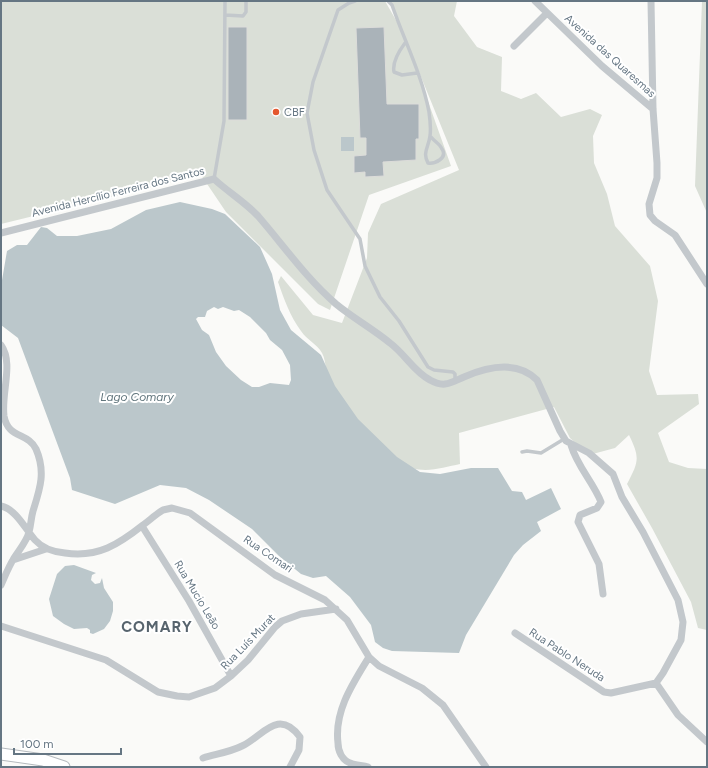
<svg xmlns="http://www.w3.org/2000/svg" width="708" height="768" viewBox="0 0 708 768" font-family="Figtree,sans-serif">
<style>
.green{fill:#dadfd7}
.water{fill:#bbc7cb;fill-rule:evenodd}
.building{fill:#aab3b9;stroke:#dcdcda}
.lines{fill:none;stroke-linecap:round;stroke-linejoin:round}
.primary-casing{stroke:#b5babe;stroke-width:13}
.lane{stroke:#c3c8cc;stroke-width:3.5}
.street{stroke:#c3c8cc;stroke-width:7}
.primary{stroke:#fff;stroke-width:11}
.poi-dot{fill:#e4572e;stroke:#fff;stroke-width:1.5}
.labels{text-anchor:middle;dominant-baseline:central;stroke-width:4;stroke-linejoin:round;paint-order:stroke}
.street-label{font-size:11px;fill:#657683;stroke:#fff}
.poi-label{font-size:11px;fill:#657683;stroke:#fff;text-anchor:start}
.water-label{font-size:12px;font-style:italic;fill:#60757c;stroke:#fff}
.district-label{font-size:15px;font-weight:bold;letter-spacing:1px;fill:#57646e;stroke:#fff}
</style>
<rect width="100%" height="100%" fill="#fafaf8"/>
<path class="green" d="M1,1H385L401,29L389,1H457L454,16L477,47L502,57L501,91L521,99L536,93L561,117L590,109L602,115L593,136L594,163L607,194L615,226L650,266L658,301L649,371L657,395L698,394L699,404L658,433L669,462L688,468L707,469V630L698,628L691,602L652,528L627,484C639,461 640,458 629,435L615,448L589,455L570,438L554,407L459,433L460,464C445,467 428,473 412,468C388,460 338,410 329,386C325,375 327,362 322,353C317,344 307,340 301,331C290,316 284,299 278,282L281,276L313,315L342,323L367,258L368,233L381,204L459,170L408,45L451,166L369,195L330,310L318,304L226,212L201,175L1,224Z
M702,1H707V213L695,186Z"/>
<path class="water" d="M341,137H354V151H341Z
M180,202L212,209L225,214L260,247L272,274L280,310L291,330L321,355L335,386L358,419L397,457L420,472L440,474L471,468H498L512,491L522,492L526,500L551,488L561,509L537,522L541,531L523,545L514,555L466,635L459,653L392,651L383,648L375,642L371,625L350,597L326,576L313,578L301,574L279,556L252,529L209,500L186,488L160,485L115,504L72,490L70,478L18,338L1,325V286L7,251L17,245H27L41,227L47,228L57,236H77L111,229L146,210ZM214,307L218,309L223,307L234,311L239,310L250,317L266,333L270,340L282,350L290,365L291,380L289,385L270,383L259,387H252L241,380L226,366L216,352L209,335L202,330L196,319L198,317H205L207,311Z
M74,565L96,573L92,575L91,580L95,584L100,583L102,578L104,588L113,602V611L110,621L104,629L93,634L90,633V630L87,628L74,629L64,624L53,616L49,599L57,574L65,566Z"/>
<path class="building" d="M228,27H247V120H228Z
M384,27L387,104H419V139H416V160L383,162L384,176L365,177V172L354,173V156L366,155V138H360L356,28Z"/>
<g class="lines">
<g class="primary-casing">
<path id="primary" d="M1,754L43,760L64,767"/>
</g>
<path class="lane" d="M355,1L349,3L338,10L313,82L307,113L314,150L327,190L360,239L365,266L380,297L399,321L428,367L434,370L453,372L455,374V381
M388,1L392,5C404,40 422,75 429,112C430,119 431,129 430,136C429,146 422,153 428,163C435,164 448,158 442,149C440,144 434,141 431,137
M225,15L243,16L246,12V1
M405,43C399,51 392,62 394,72L402,75L417,73
M214,179L224,121L225,1
M522,452L527,451L541,453L564,439"/>
<path class="street" d="M535,1L602,66L653,109
M651,1L653,109L657,163V178L649,204L650,215L655,221L675,235L707,284
M514,46L547,13
M1,233L214,179C228,192 245,202 258,216C284,246 306,278 336,304C353,318 373,329 390,343C405,354 414,372 430,380C444,388 450,383 464,377C487,367 517,360 537,380L560,431L566,441L589,453L613,474L622,497L643,532L678,600L683,622L681,640L663,673L656,683
M1,345C14,363 1,393 4,416C8,439 28,432 36,449C46,472 40,489 33,511C31,518 31,525 29,532C27,541 19,550 14,558C9,566 5,576 1,585
M571,445C577,466 593,482 601,502L597,508L580,515L578,522L599,564L603,594
M1,506C16,509 26,530 35,540C43,549 54,552 65,553C98,558 119,544 143,525C150,520 156,514 163,510L172,508L190,513L275,575L325,600L347,620L369,657L379,666L422,688L443,705L486,767
M142,526L189,601L231,676
M13,560L46,549
M1,626L106,660L158,692L177,696L189,697L215,688L231,676L248,660L275,627L282,621L301,614L336,609
M515,633L604,692L611,693L656,683
M656,683L678,715L707,742
M203,758C216,754 230,752 242,746C262,737 278,707 300,737L299,750L290,767
M368,767C363,765 356,766 350,763C342,760 338,751 338,743C334,711 353,683 369,657"/>
<use href="#primary" class="primary"/>
</g>
<circle class="poi-dot" cx="276" cy="112" r="4"/>
<g class="labels">
<g class="street-label">
<text transform="translate(610 56) rotate(42)">Avenida das Quaresmas</text>
<text transform="translate(118 192) rotate(-14)">Avenida Hercílio Ferreira dos Santos</text>
<text transform="translate(268 554) rotate(34)">Rua Comari</text>
<text transform="translate(197 595) rotate(59)">Rua Mucio Leão</text>
<text transform="translate(248 642) rotate(-46)">Rua Luís Murat</text>
<text transform="translate(567 655) rotate(33)">Rua Pablo Neruda</text>
</g>
<g class="poi-label">
<text x="284" y="112">CBF</text>
</g>
<g class="water-label">
<text x="137" y="397">Lago Comary</text>
</g>
<g class="district-label">
<text x="157" y="627">COMARY</text>
</g>
</g>
<rect width="708" height="768" fill="none" stroke="#657683" stroke-width="4"/>
<path d="M14 748v6h107v-6" fill="none" stroke="#657683" stroke-width="2"/>
<text x="20" y="748" font-size="12" fill="#657683" stroke="#ffffff" stroke-width="3" paint-order="stroke">100 m</text>
</svg>
